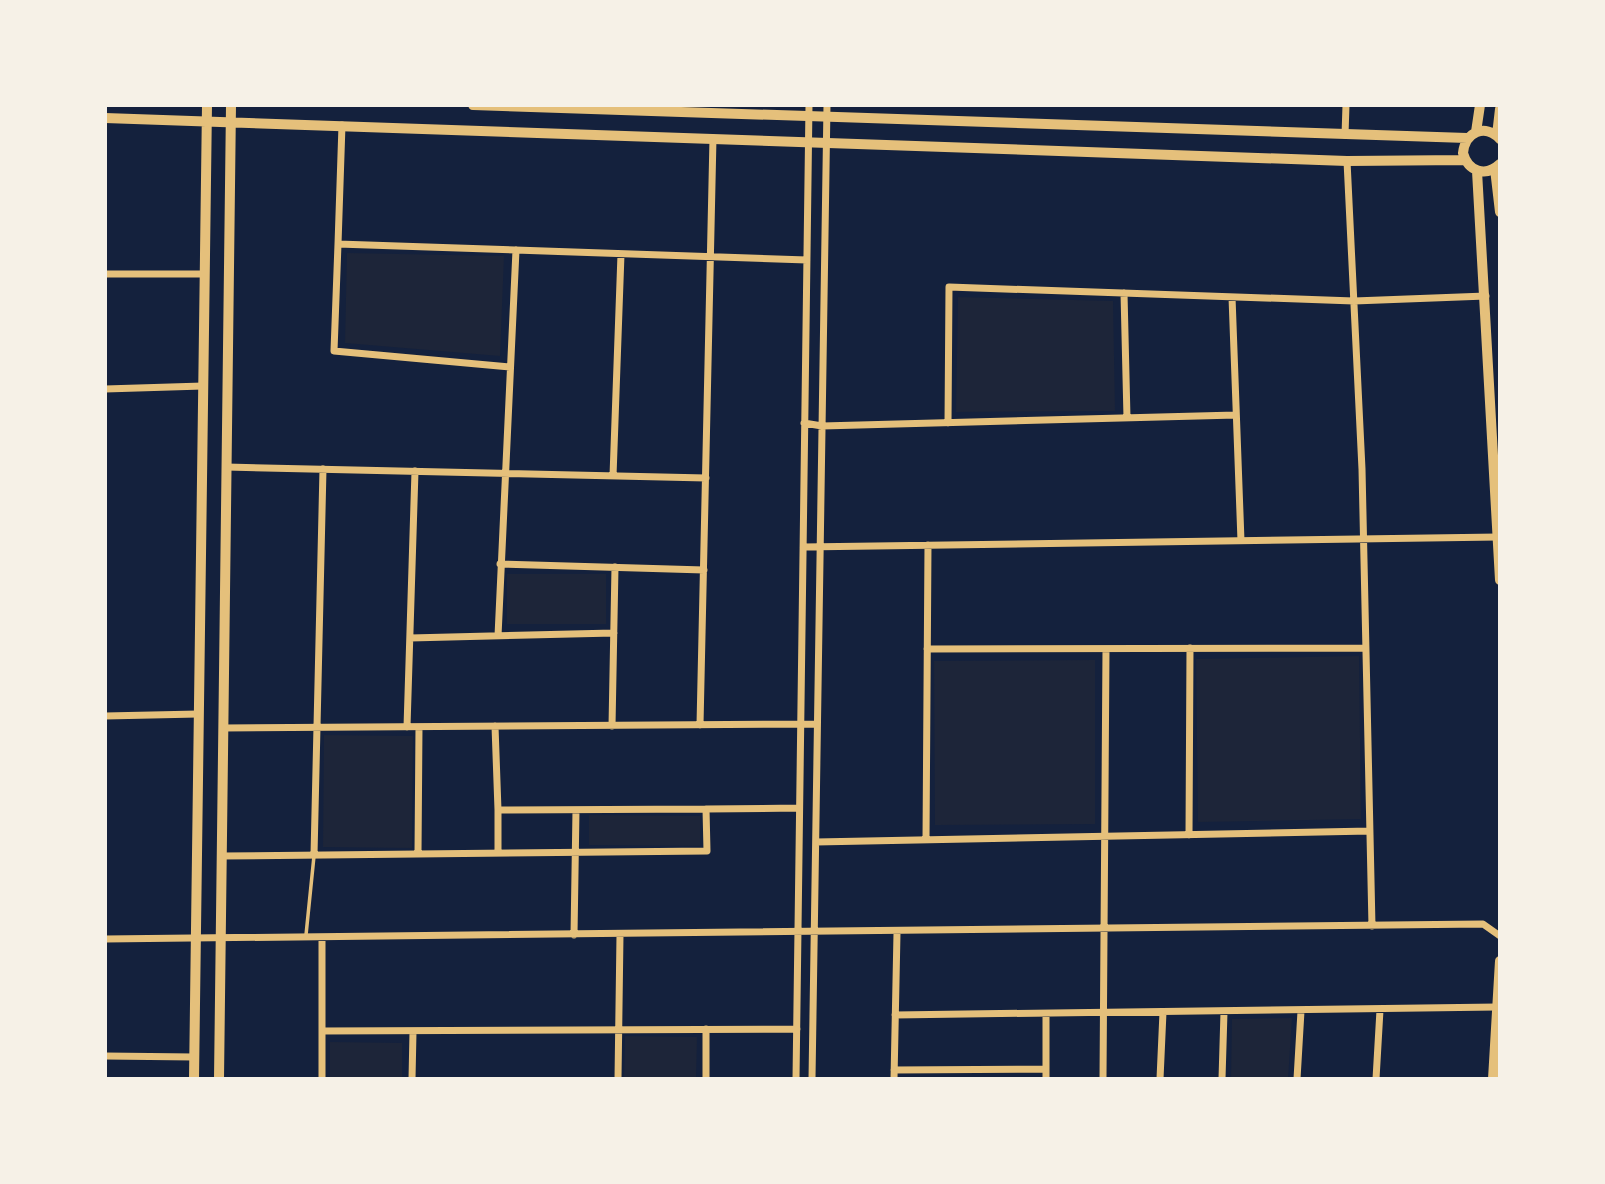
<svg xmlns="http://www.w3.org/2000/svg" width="1605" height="1184" viewBox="0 0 1605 1184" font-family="'Archivo Narrow',sans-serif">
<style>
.green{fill:#1d2539}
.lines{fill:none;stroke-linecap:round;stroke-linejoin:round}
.service{stroke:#e5c07b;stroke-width:3.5}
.minor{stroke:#e5c07b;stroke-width:7}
.tertiary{stroke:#e5c07b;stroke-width:10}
</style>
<rect width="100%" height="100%" fill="#14213d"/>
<path class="green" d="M347,253L504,256L500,356L345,343Z
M958,297L1113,301L1115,411L956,412Z
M507,574H606V624H507Z
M1359,656L1361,819L1198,822L1196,659Z
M1095,660V824L935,825L934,661Z
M324,735L413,736L412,848L323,847Z
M589,815L700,816V846L589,845Z
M1292,1018L1288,1079H1231L1232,1019Z
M625,1036L697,1037L696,1079H624Z
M330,1042L402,1043V1079H330Z"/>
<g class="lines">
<path class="service" d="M306,935L314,856"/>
<path class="minor" d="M342,125L338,244L807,260
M1345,135L1346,105
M1347,161L1362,469L1372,926
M338,244L334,351L510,367
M105,274H204
M1124,293L1127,418
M1232,297L1241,541
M105,389L203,386
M804,423L822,426L1236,415
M948,423L949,287L1354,301L1486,296
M226,467L706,478
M613,476L621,254
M803,547L1498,537
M500,564L704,570
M498,636L516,250
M410,638L614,633
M927,649L1366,648
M105,716L198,714
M700,725L713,138
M495,726L498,810
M612,726L615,567
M407,727L415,471
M223,728L817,724
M706,809L799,808
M1189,835L1190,648
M926,840L928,545
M816,842L1370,831
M418,854L419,727
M314,855L323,469
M221,856L707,851L706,809L498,810V853
M574,935L576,810
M322,937V1079
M105,939L1483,924L1500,936
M895,1015L1497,1007
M322,1031L797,1029
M105,1056L194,1057
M894,1070L1046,1069
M412,1079L413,1032
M618,1079L620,935
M706,1079V1029
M796,1079L809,105
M812,1079L827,105
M894,1079L897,933
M1046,1079V1014
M1103,1079L1106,649
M1160,1079L1163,1012
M1222,1079L1224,1012
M1297,1079L1301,1011
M1376,1079L1380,1010"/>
<path class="tertiary" d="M473,105L1467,138
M105,118L1347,161L1465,160
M1476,132L1480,105
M1497,135L1500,109
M1500,139C1485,123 1465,132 1463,153C1468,171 1485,178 1500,164
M1495,169L1500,212
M1477,171L1500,580
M194,1079L207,105
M219,1079L231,105
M1493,1079L1500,961"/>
</g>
<rect width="1605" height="1184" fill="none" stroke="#f6f1e7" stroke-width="214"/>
</svg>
